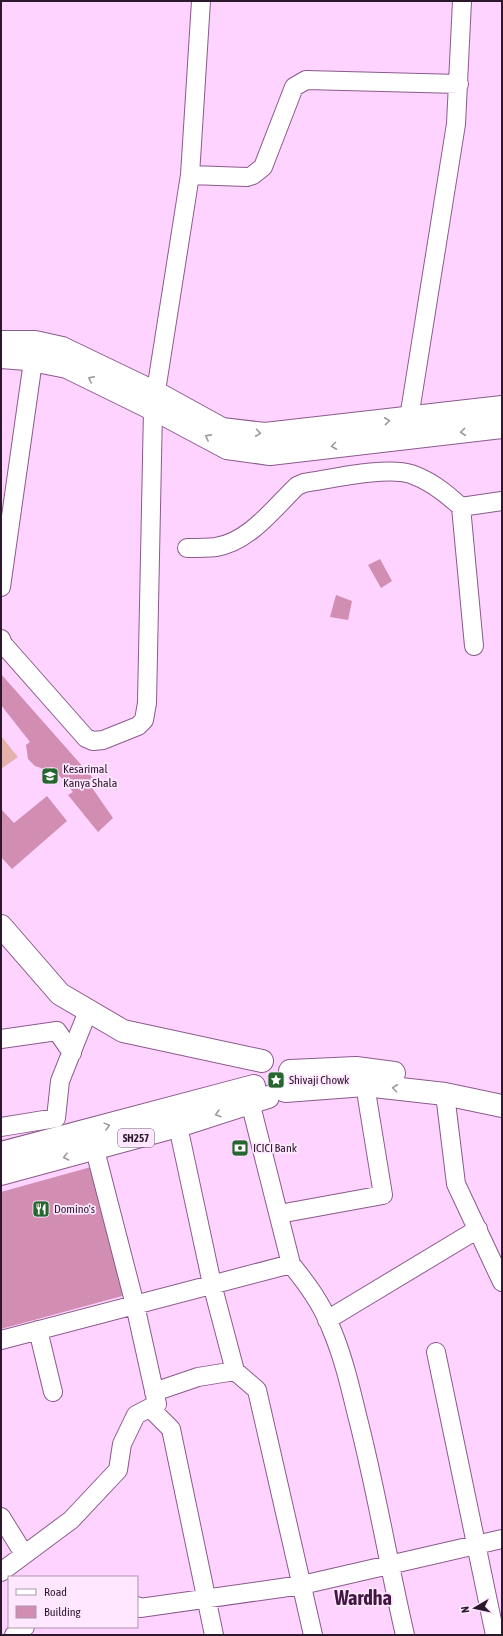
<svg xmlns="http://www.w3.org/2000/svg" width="503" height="1636" viewBox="0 0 503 1636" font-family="'Asap Condensed',sans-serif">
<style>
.green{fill:#e5b1ab}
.building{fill:#d18db2}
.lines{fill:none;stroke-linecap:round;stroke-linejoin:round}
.minor-casing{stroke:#8b5a8c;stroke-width:20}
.major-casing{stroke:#8b5a8c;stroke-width:24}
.minor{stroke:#fff;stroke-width:18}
.major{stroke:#fff;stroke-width:22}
.oneway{stroke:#a097a0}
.labels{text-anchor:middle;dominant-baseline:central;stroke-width:3.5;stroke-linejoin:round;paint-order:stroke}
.shield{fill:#ffe8ff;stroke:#6b566c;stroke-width:1}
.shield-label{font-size:11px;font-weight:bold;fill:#2c182d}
.poi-label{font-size:12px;fill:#2c182d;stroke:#ffe8ff;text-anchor:start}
.town-label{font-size:20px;font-weight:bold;fill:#431745;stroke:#ffe8ff}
</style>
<rect width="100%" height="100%" fill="#ffd3ff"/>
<path class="green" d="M1,736L18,757L1,769Z"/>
<path class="building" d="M380,559L392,581L381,588L368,565Z
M336,595L352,601L348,620L330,617Z
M1,674L92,777L88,782L113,818L98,832L68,795L73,792L52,767L44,769L35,766L28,759L26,745L30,742L1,705Z
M47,796L67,821L12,869L1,857V809L14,823Z
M91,1167L126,1295L1,1329V1192Z"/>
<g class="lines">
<g class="minor-casing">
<path id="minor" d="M190,175L247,177L253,175L263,167L294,87L306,80L459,84
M409,418L456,124L462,1
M461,507L474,646
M187,548C197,548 206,548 216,547C249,542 274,508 297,486L304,483C331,479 386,466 411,474C431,481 446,493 461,507L502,501
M1,587L35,347
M1,639L3,644L86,738L93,741L103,740L138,726L144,720L147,703L153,410L190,175L201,1
M1,1039L57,1031L72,1053
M445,1094L456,1184L502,1282
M1,1127L56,1118L60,1081L88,1011
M279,1214L383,1195L365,1085
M291,1264C307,1284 322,1304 331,1328C343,1356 350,1386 357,1415C376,1488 388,1562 405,1635
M327,1320L478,1229
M38,1330L53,1392
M1,1340L291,1264L247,1090
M436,1352L495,1635
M235,1371L257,1390L313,1635
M154,1392L198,1377L235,1371L212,1284L178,1126
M150,1408L171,1429L214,1635
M1,1517L24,1554
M1,1572L71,1520L118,1470L122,1444L136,1415L157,1404L135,1305L95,1150
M137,1606L140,1608L302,1585L502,1539
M14,1635L25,1627"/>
</g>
<g class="major-casing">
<path id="major" d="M1,342H35L62,348L162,396L222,429L265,434L502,407
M1,357L27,359L67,367L167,416L227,448L270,454L502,427
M1,926L60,994L123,1031L262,1061
M290,1071L356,1068L394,1073
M285,1091L365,1085L445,1094L502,1106
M1,1153L254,1086
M1,1174L178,1126L268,1097"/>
</g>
<use href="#minor" class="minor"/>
<use href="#major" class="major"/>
</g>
<defs><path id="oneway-chevron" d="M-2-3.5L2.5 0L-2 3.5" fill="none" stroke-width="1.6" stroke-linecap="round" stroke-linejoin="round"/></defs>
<g class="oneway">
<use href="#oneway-chevron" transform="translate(91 379) rotate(-154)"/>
<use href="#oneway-chevron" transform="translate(387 421) rotate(-6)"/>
<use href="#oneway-chevron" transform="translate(463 432) rotate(174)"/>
<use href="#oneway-chevron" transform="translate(258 433) rotate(8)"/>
<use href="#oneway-chevron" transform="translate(208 437) rotate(-152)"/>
<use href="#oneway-chevron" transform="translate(334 446) rotate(173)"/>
<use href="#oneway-chevron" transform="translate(395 1088) rotate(-173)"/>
<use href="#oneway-chevron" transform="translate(218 1114) rotate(163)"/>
<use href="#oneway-chevron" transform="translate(107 1126) rotate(-15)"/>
<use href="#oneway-chevron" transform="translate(66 1157) rotate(166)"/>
</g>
<defs>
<g id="school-square" transform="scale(0.9)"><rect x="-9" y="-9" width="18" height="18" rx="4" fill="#26662f" stroke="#ffe8ff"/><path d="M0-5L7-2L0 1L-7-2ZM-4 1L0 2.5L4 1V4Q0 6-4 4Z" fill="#fff"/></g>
<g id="sight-square" transform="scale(0.9)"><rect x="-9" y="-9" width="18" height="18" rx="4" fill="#26662f" stroke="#ffe8ff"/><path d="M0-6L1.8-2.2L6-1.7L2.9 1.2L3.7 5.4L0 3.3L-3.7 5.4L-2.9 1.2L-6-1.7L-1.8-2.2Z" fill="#fff"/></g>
<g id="bank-square" transform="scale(0.9)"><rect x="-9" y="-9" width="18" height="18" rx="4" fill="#26662f" stroke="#ffe8ff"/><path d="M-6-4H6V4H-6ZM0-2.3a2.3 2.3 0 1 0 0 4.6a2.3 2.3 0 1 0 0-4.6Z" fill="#fff"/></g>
<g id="restaurant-square" transform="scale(0.9)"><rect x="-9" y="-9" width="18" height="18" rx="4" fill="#26662f" stroke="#ffe8ff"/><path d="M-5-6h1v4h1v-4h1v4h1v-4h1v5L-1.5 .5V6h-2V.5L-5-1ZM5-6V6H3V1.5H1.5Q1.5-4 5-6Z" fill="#fff"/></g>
</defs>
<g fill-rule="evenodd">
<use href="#school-square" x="50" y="776"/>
<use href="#sight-square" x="276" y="1080"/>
<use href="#bank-square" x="240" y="1148"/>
<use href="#restaurant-square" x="41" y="1209"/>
</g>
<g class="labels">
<rect class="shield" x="118" y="1129" width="36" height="18" rx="3"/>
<g class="shield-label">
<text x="136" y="1138">SH257</text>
</g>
<g class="poi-label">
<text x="63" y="769">Kesarimal<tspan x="63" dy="14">Kanya Shala</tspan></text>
<text x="289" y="1080">Shivaji Chowk</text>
<text x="253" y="1148">ICICI Bank</text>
<text x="54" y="1209">Domino's</text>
</g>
<g class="town-label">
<text x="363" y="1597">Wardha</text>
</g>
</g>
<rect width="503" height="1636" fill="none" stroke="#2c182d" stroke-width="4"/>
<rect x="8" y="1576" width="130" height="52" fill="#ffe8ff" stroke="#ab95ab"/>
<rect x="16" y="1589" width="20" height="6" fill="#ffffff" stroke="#ab95ab"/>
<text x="44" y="1596" font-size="12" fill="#2c182d">Road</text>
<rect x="16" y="1606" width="20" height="12" fill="#d18db2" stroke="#ab95ab"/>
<text x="44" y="1616" font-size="12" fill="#2c182d">Building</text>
<g transform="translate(475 1608) rotate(261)" stroke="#ffe8ff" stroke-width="3" paint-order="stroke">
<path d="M0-3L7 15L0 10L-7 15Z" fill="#2c182d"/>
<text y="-6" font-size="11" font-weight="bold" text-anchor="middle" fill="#2c182d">N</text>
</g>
</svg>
